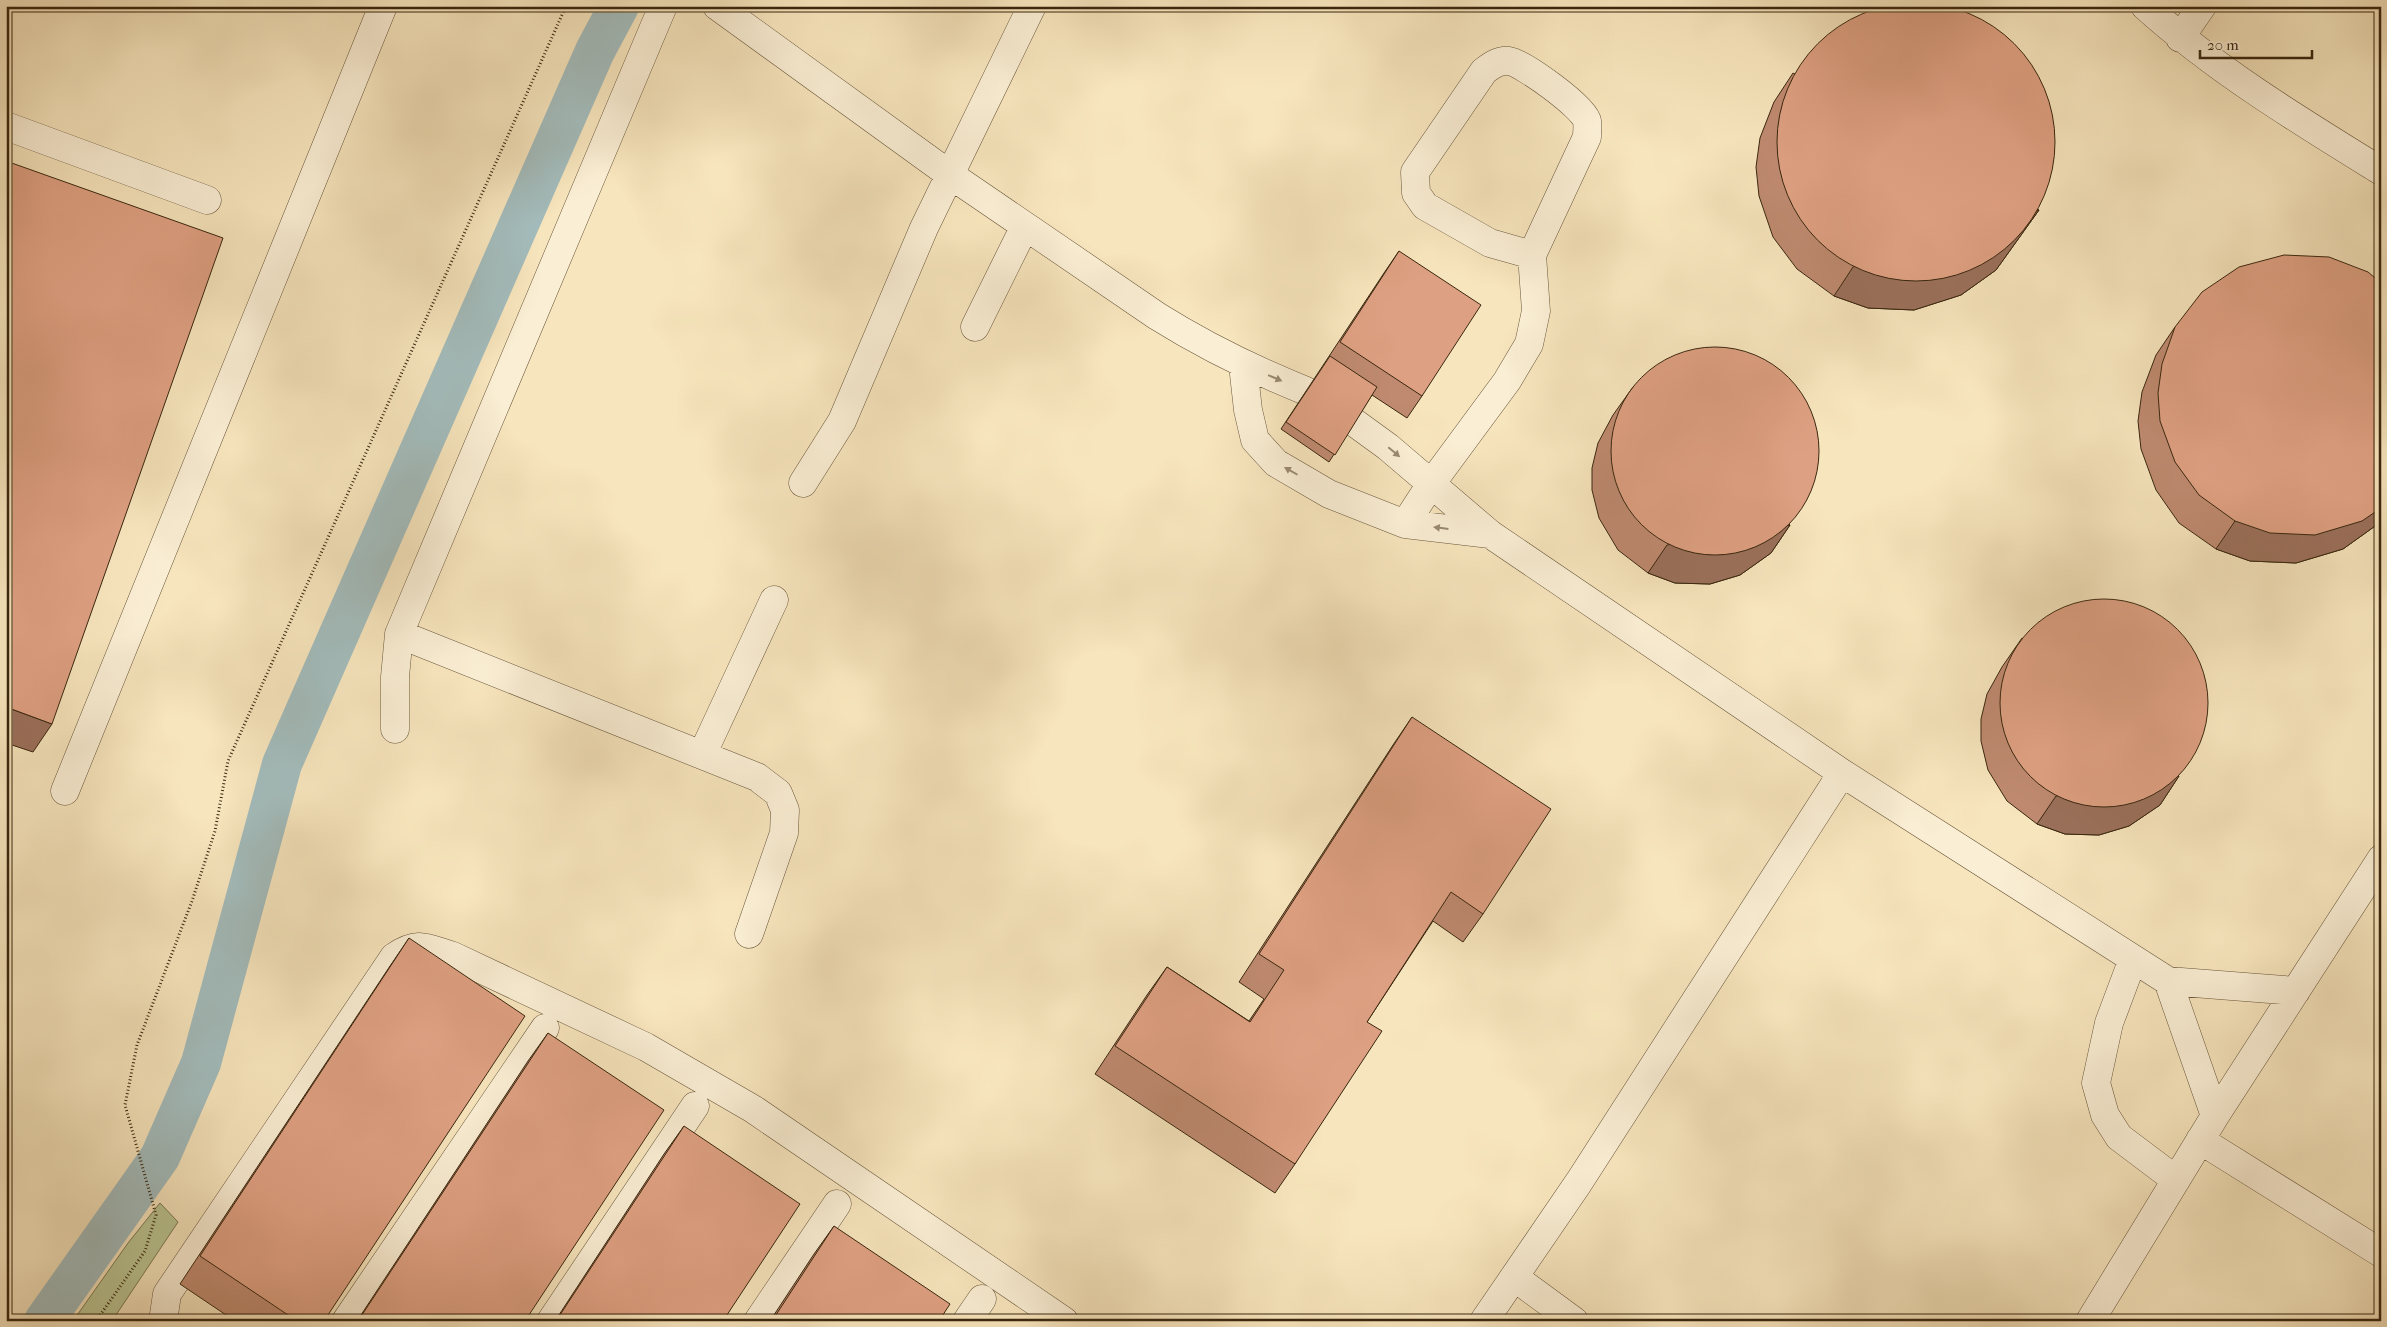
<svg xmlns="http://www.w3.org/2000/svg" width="2387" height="1327" viewBox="0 0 2387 1327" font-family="'IM FELL French Canon',serif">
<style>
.green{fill:#bac593;stroke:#7a7651}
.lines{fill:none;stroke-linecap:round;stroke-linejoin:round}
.canal{stroke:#a3bcbc;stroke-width:40}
.minor-casing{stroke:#68563a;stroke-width:29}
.path{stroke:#39270f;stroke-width:3;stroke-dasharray:1 2.5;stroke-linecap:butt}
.minor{stroke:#faeed4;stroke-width:28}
.wall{fill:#bf8a70;stroke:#39270f}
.shaded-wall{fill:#9b705b;stroke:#39270f}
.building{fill:#dea082;stroke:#39270f}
.oneway{fill:#9a8a72}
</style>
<rect width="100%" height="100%" fill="#f7e5bd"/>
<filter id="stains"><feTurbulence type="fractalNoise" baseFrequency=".004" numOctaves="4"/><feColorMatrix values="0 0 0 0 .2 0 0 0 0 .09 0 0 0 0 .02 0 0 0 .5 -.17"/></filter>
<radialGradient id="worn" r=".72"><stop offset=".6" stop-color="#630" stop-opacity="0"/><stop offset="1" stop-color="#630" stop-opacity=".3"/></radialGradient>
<path class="green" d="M160,1203L178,1222L112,1321H73L128,1243Z"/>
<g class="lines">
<path class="canal" d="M44,1321L160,1157L201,1063L282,764L595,51L619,6"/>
<g class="minor-casing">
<path id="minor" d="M663,6L399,634L757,777L778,793L785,810L784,833L749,934
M717,6L949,174L1157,316C1205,346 1254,370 1306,391
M2145,6C2216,70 2300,121 2381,171
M2180,38L2202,6
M6,126L207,200
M975,327L1025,226
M1243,365L1248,410L1255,440L1276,463L1329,494L1405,524L1490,534
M1355,423L1388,447L1490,534L1842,773L2168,981L2296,991
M803,483L842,421L924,228L1032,6
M1405,524L1431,484L1507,381L1529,344L1536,311L1532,255L1587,137C1587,132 1588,126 1587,121C1585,108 1523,63 1509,61C1499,60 1492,65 1484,71L1415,172L1416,193L1425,206L1490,243L1532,255
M395,729V677L399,634
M702,755L774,600
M65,791L383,6
M2133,959L2109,1023L2096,1083L2105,1115L2119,1137L2176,1180
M2168,981L2215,1116
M2200,1140L2381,1253
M1514,1277L1574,1321
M163,1321L167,1294L394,957C418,940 427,948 453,956L646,1047L753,1109L1064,1321
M346,1321L545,1028
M551,1321L695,1106
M758,1321L837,1204
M967,1321L982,1299
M1484,1321L1579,1182L1842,773
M2090,1321L2215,1116L2381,859"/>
</g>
<path class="path" d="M96,1321L145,1251L156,1215L125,1105L137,1045L192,901L215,831L228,761L566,6"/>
<use href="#minor" class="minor"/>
</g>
<path class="wall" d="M1793,73L2039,210L1996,270L1961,295L1914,310L1868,308L1834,296L1797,269L1773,237L1759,196L1756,167L1760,138L1774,102Z
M1399,251L1422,396L1407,418L1372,395L1329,462L1281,429L1384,273Z
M2175,327L2378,524L2343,549L2296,563L2250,561L2216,549L2179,523L2156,490L2141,449L2138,421L2142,392L2156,355Z
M1633,387L1790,525L1771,553L1740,575L1710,584L1675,583L1648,573L1618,550L1599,518L1592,490V468L1598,443L1613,415Z
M2022,638L2179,776L2160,805L2129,826L2099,835L2065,834L2037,824L2007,801L1988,770L1981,741V719L1987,694L2002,667Z
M1412,717L1483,914L1463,942L1433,921L1367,1022L1295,1164L1275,1193L1095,1074L1147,995L1167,967L1249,1021L1264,999L1239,982L1393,745Z
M409,938L324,1321H235L180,1284L390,966Z
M548,1033L525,1321H357L528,1061Z
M684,1126L723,1321H555L664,1154Z
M834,1226L939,1321H770L814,1254Z"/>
<path class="shaded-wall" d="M2039,210L1996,270L1961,295L1914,310L1868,308L1834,296L1853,267Z
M2381,508V519L2378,524L2343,549L2296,563L2250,561L2216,549L2235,521Z
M1790,525L1771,553L1740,575L1710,584L1675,583L1648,573L1667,545Z
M6,707L52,724L33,752L6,743Z
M2179,776L2160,805L2129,826L2099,835L2065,834L2037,824L2056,796Z"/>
<path class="building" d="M1777 142a139 139 0 1 1 278 0a139 139 0 1 1-278 0Z
M6,161L223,238L52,724L6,707Z
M1399,251L1481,305L1422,396L1340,342Z
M2284,255L2329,257L2368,272L2381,283V508L2362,521L2315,535L2270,533L2235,521L2199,495L2175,462L2160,421L2158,393L2162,364L2175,327L2202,292L2239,267Z
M1611 451a104 104 0 1 1 208 0a104 104 0 1 1-208 0Z
M1330,356L1377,387L1335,455L1286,422Z
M2000 703a104 104 0 1 1 208 0a104 104 0 1 1-208 0Z
M1412,717L1551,809L1483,914L1451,892L1367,1022L1382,1031L1295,1164L1115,1046L1167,967L1250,1022L1284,970L1259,954Z
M409,938L525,1016L324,1321H297L200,1256Z
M548,1033L664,1110L525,1321H358Z
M684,1126L800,1204L723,1321H556Z
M834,1226L950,1304L939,1321H772Z"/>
<defs><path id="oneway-solid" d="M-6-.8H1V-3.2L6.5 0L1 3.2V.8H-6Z" transform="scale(1.25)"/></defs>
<g class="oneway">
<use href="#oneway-solid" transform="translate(1275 378) rotate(23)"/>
<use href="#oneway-solid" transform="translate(1394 452) rotate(40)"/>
<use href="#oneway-solid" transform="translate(1291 471) rotate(-150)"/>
<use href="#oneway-solid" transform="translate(1441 528) rotate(-173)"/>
</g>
<rect width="2387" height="1327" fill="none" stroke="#f7e5bd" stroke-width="25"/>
<rect x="8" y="8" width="2372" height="1312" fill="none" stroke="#39270f" stroke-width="2.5"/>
<rect x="12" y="12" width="2362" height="1302" fill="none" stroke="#39270f"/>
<path d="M2200 50v8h112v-8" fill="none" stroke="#39270f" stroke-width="2.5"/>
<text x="2207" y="50" font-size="15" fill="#39270f" stroke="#faeed4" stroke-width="4" paint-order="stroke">20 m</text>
<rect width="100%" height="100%" filter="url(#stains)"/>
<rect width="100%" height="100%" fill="url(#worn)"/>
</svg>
